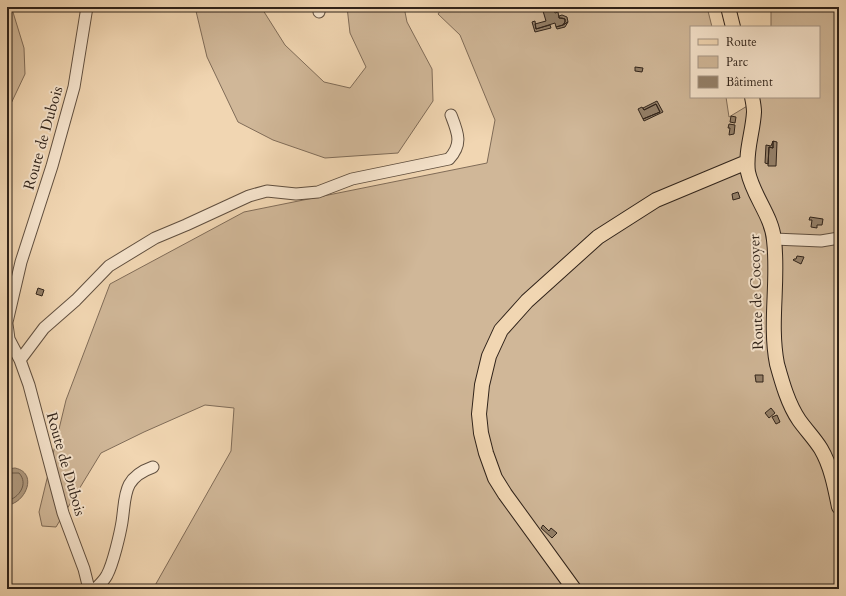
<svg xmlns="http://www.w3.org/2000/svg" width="846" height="596" viewBox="0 0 846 596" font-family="Cardo,serif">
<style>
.green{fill:#d0b798;stroke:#806c58}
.water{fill:#af997e;stroke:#7c6956}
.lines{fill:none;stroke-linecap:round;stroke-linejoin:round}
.shore{stroke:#6f5e4c;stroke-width:1}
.building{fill:#948069;stroke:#2f2219}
.minor-casing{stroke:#604f3f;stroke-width:13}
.major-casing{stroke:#2f2219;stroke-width:16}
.minor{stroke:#f6e4cd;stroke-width:11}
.major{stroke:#f1d6b2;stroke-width:14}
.labels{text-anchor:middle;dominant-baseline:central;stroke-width:4;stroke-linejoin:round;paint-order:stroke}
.street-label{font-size:15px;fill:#2f2219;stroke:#f6e4cd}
</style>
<rect width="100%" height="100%" fill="#f1d6b2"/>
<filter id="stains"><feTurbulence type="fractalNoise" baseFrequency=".005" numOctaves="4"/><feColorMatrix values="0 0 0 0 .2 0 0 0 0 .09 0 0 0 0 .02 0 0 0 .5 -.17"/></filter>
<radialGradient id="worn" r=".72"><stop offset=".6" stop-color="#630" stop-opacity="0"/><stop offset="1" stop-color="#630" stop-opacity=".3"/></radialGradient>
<path class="green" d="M7,7H10L12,9L24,48L25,74L7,112Z
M195,7H261L285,45L324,82L350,88L366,67L350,33L347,7H404L407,22L432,69L433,101L398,153L325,158L273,140L238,122L207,57Z
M443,7H707L712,27H691V97H726L729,117L762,97H819V27H771V7H839V589H153L231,451L234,408L205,405L144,432L101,453L56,527L42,526L39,512L66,400L110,284L244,212L487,163L495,120L460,35L438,14Z"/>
<path class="water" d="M15,468C39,473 25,504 7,505V469Z"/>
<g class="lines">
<path class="shore" d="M7,473H19C29,484 19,498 7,501"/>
</g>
<path class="building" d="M544,7H553L555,13L558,12L559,18H562L565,19V22L563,25L556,27L555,23L536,29L535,24L546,21L543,11L546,10Z
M562,15L567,17L568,22L563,25L565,22V19L559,18V16Z
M535,21L536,29L550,25L551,28L535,32L532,22Z
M568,22L565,27L557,29L556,27L563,25Z
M635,67L643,68L642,72L635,71Z
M657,101L663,112L644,121L643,119L660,112L656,104L644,110L643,108Z
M656,104L660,112L643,119L638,109L642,107L644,110Z
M731,116L736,117L735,123L730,122Z
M729,124L735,125L734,134L729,135L730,128H728Z
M773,141L777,142L776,166H768L769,147L773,148Z
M773,141V148L769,147L768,164L765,163L766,145L771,146Z
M738,192L740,198L733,200L732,194Z
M810,217L823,219L822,225H817V228L811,227L812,220H809Z
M797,256L804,257L801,264L793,260L794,259H796Z
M38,288L44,290L42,296L36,294Z
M755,375H763V382H756Z
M771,408L775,413L769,418L765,413Z
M777,415L780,422L776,424L772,417Z
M543,525L549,531L551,528L557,533L552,538L541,528Z"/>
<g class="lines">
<g class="minor-casing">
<path id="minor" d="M319,12L320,7
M774,239L821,241L839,238
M7,322L21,262L52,166L74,87L87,7
M7,324L9,339L20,360L29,385L63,513L84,569L89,589
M20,360L44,328L76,300L109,266L155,238L186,225L249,196L267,191L296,194L318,192L352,179L449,159C463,144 458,133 451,115
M95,589C99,585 104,581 107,575C113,564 120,534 122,522C126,496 122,478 153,467"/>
</g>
<g class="major-casing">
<path id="major" d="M728,7L733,27
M752,97C753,102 754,107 754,112C753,132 745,152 748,172C753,196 772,216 774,240C779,281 769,323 777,364C782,382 788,404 799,420C806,430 815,439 821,449C831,466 835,487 839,507
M574,589L505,494L495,478L486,453L481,433L479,414L482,385L489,356L501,330L527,301L598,237L656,200L747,162"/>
</g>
<use href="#minor" class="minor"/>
<use href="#major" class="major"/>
</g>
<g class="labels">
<g class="street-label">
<text transform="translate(43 138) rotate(-74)">Route de Dubois</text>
<text transform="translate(756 292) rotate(-92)">Route de Cocoyer</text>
<text transform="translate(66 464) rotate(74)">Route de Dubois</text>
</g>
</g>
<rect width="846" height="596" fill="none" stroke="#f1d6b2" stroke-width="24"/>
<rect x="8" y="8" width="830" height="580" fill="none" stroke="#2f2219" stroke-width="2"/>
<rect x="12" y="12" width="822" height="572" fill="none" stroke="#2f2219"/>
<rect x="690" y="26" width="130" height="72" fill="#f6e4cd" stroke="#a69685"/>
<rect x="698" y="39" width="20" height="6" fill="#f1d6b2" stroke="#a69685"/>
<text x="726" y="46" font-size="12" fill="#2f2219">Route</text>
<rect x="698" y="56" width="20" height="12" fill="#d0b798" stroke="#a69685"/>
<text x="726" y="66" font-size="12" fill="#2f2219">Parc</text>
<rect x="698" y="76" width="20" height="12" fill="#948069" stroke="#a69685"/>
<text x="726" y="86" font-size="12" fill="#2f2219">Bâtiment</text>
<rect width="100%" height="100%" filter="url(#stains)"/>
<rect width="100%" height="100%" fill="url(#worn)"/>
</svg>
